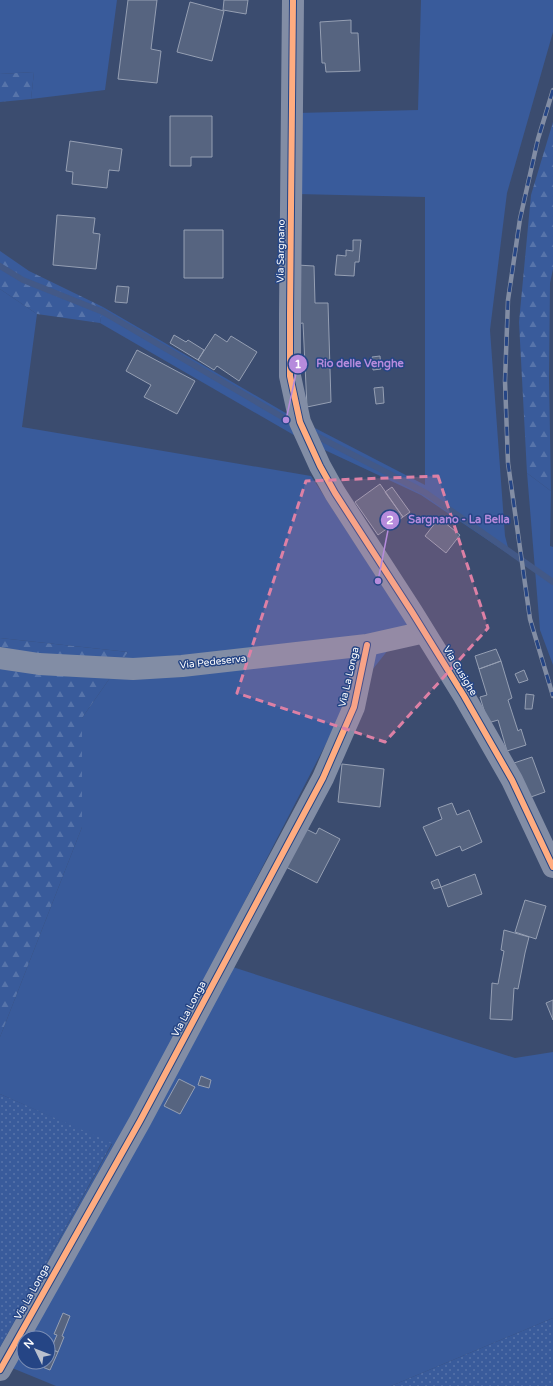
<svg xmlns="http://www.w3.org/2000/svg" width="553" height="1386" viewBox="0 0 553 1386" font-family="'Varela Round',sans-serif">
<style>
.grass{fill:#395b9b;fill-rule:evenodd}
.forest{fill:url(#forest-firs)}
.garden{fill:url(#garden-dots)}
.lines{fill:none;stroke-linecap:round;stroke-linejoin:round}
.stream{stroke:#435987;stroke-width:6}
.building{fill:#566480;stroke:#959fb3}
.minor{stroke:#828da5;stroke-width:22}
.tertiary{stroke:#828da5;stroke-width:22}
.rail-casing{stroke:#828da4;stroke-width:4.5}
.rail{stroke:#254585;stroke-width:3;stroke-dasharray:9;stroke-linecap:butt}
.cycleway-casing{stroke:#254585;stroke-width:8}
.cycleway{stroke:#ffac80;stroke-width:6}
.marked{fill:#dd80a5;fill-opacity:0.2;stroke:#dd80a5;stroke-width:3;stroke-dasharray:8 5;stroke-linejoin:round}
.labels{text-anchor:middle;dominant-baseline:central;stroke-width:3;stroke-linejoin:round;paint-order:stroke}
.street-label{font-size:10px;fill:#fff;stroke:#254585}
.leader{fill:none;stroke:#b68bdc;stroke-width:1.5}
.callout-dot{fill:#b68bdc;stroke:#254585;stroke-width:1.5}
.mark-label{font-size:12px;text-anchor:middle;font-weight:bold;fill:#fff}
.callout-label{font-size:11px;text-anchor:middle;font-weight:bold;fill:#b68bdc;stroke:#254585;stroke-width:3;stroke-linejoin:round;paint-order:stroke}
</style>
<defs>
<pattern id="forest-firs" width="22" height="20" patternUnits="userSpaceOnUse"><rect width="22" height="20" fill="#395b9b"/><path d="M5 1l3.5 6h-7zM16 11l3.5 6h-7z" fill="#5774aa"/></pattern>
<pattern id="garden-dots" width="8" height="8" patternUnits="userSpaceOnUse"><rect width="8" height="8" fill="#395b9b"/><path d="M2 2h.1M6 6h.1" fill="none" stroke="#5774aa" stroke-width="1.8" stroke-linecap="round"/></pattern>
</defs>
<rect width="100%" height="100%" fill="#3b4c6f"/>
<path class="grass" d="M0,0H117L105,90L31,99L34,72L0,74Z
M421,0H553V32L507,193L490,330L505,536L510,555L421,495L299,438L100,323L103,307L284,412L425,485V197L297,194V113L418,110Z
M0,289L37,314L22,427L311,476L408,625L349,699L214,961L515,1058L553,1052V1318L391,1386H56L0,1363V1347L112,1144L0,1094V1037L82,827V718L128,652L0,638ZM24,1338H48V1362H24Z
M527,473L551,491L550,546L553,547V665L540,630Z"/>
<path class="forest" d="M34,72L31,99L0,102V74Z
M553,122V269L550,283L549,378L551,491L527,473L519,322L531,195Z
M0,251L29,271L103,307L100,323L37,314L0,289Z
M0,638L128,652L82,718V827L0,1037Z"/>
<path class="garden" d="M0,1094L112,1143L0,1347Z
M553,1318V1386H391Z"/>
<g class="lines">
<path class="stream" d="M0,266L23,280L103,312L296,425
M313,434L426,493L553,582"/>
</g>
<path class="building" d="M128,0H157L151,49L161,51L157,83L118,79Z
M224,0H248L246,14L223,10Z
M190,2L224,11L212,61L177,52Z
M351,20V33H358L360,71L326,72L325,63H322L320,22Z
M170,116H212V157H191V166H170Z
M70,141L122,149L119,171L109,170L107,188L72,184L73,172L66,171Z
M57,215L95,218L93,233L100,234L96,269L53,265Z
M184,230H223V278H184Z
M353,240H361L359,262H355L354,276L335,275L337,255L346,256V250L353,251Z
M297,265L314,266L315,303H328L331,402L307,407L303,323L296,324Z
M117,286L129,287L127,303L115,302Z
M215,334L227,342L231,336L257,352L239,381L217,366L214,370L198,360Z
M174,335L186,342L188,340L204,350L198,360L170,343Z
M137,350L195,381L177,414L144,397L151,385L126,371Z
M380,356L381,369L373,370L372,357Z
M383,387L384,403L376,404L374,388Z
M380,484L403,517L378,535L355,502Z
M392,487L410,512L403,517L385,492Z
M439,518L460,535L446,553L425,536Z
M496,649L501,661L479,669L475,656Z
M501,661L512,698L508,700L518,731L521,729L526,745L507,751L498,720L488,723L480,697L487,695L479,669Z
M524,670L528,680L519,683L515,674Z
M526,694L534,695L532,709H525Z
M532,757L545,792L528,798L514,763Z
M342,764L384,769L380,807L338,802Z
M452,803L457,815L469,810L482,842L462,851L460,846L436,856L423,827L442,819L438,808Z
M304,828L316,834L319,828L340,839L317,883L284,866Z
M475,874L482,894L448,907L441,887Z
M438,879L441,887L434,889L431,882Z
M525,900L546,906L536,939L515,932Z
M504,930L529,937L525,953L518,989L514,988L512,1020L490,1019L492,983L498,984L504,951L501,950Z
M553,1000V1020L546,1003Z
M201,1076L211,1080L209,1088L198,1085Z
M179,1079L195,1087L180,1114L164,1106Z
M63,1313L70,1316L62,1336L64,1337L58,1352L51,1349L57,1335L54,1334Z
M48,1348L58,1352L50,1370L37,1365L38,1362H48Z"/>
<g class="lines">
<path class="minor" d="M0,658L39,664L133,669L182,666L367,645L416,634L422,629
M0,1370L140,1121L323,778L354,707L367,645"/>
<path class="tertiary" d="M293,0L290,314V376L300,422L320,466L335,493L412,612L464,696L512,780L553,867"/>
<g class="rail-casing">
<path id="rail" d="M553,90L538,139L520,219L508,300L505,381L508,463L530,619L553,696"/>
</g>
<use href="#rail" class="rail"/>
<g class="cycleway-casing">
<path id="cycleway" d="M293,0L290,314V376L300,422L320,466L335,493L412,612L464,696L512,780L553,867
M0,1370L140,1121L323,778L354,707L367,645"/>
</g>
<use href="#cycleway" class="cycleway"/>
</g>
<path class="marked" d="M438,476L488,628L385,742L237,693L306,481Z"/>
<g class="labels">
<g class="street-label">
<text transform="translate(281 251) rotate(-89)">Via Sargnano</text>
<text transform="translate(213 662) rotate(-6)">Via Pedeserva</text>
<text transform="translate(460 671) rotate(59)">Via Cusighe</text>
<text transform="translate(349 677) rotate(-77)">Via La Longa</text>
<text transform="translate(189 1009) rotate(-62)">Via La Longa</text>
<text transform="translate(32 1292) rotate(-61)">Via La Longa</text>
</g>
</g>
<path class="leader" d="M286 420L298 364M378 581L390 520"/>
<g class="callout-dot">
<circle cx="286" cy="420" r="4"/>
<circle cx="378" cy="581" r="4"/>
<circle cx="298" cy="364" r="10"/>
<circle cx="390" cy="520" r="10"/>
</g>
<g class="mark-label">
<text x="298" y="368">1</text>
<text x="390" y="524">2</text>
</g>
<g class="callout-label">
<text x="360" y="367">Rio delle Venghe</text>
<text x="459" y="523">Sargnano - La Bella</text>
</g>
<g transform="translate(36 1350) rotate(313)"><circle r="19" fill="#254585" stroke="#7c8fb6"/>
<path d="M0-3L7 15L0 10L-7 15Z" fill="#bac0cd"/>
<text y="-6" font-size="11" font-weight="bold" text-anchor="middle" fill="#ffffff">N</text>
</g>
</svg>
